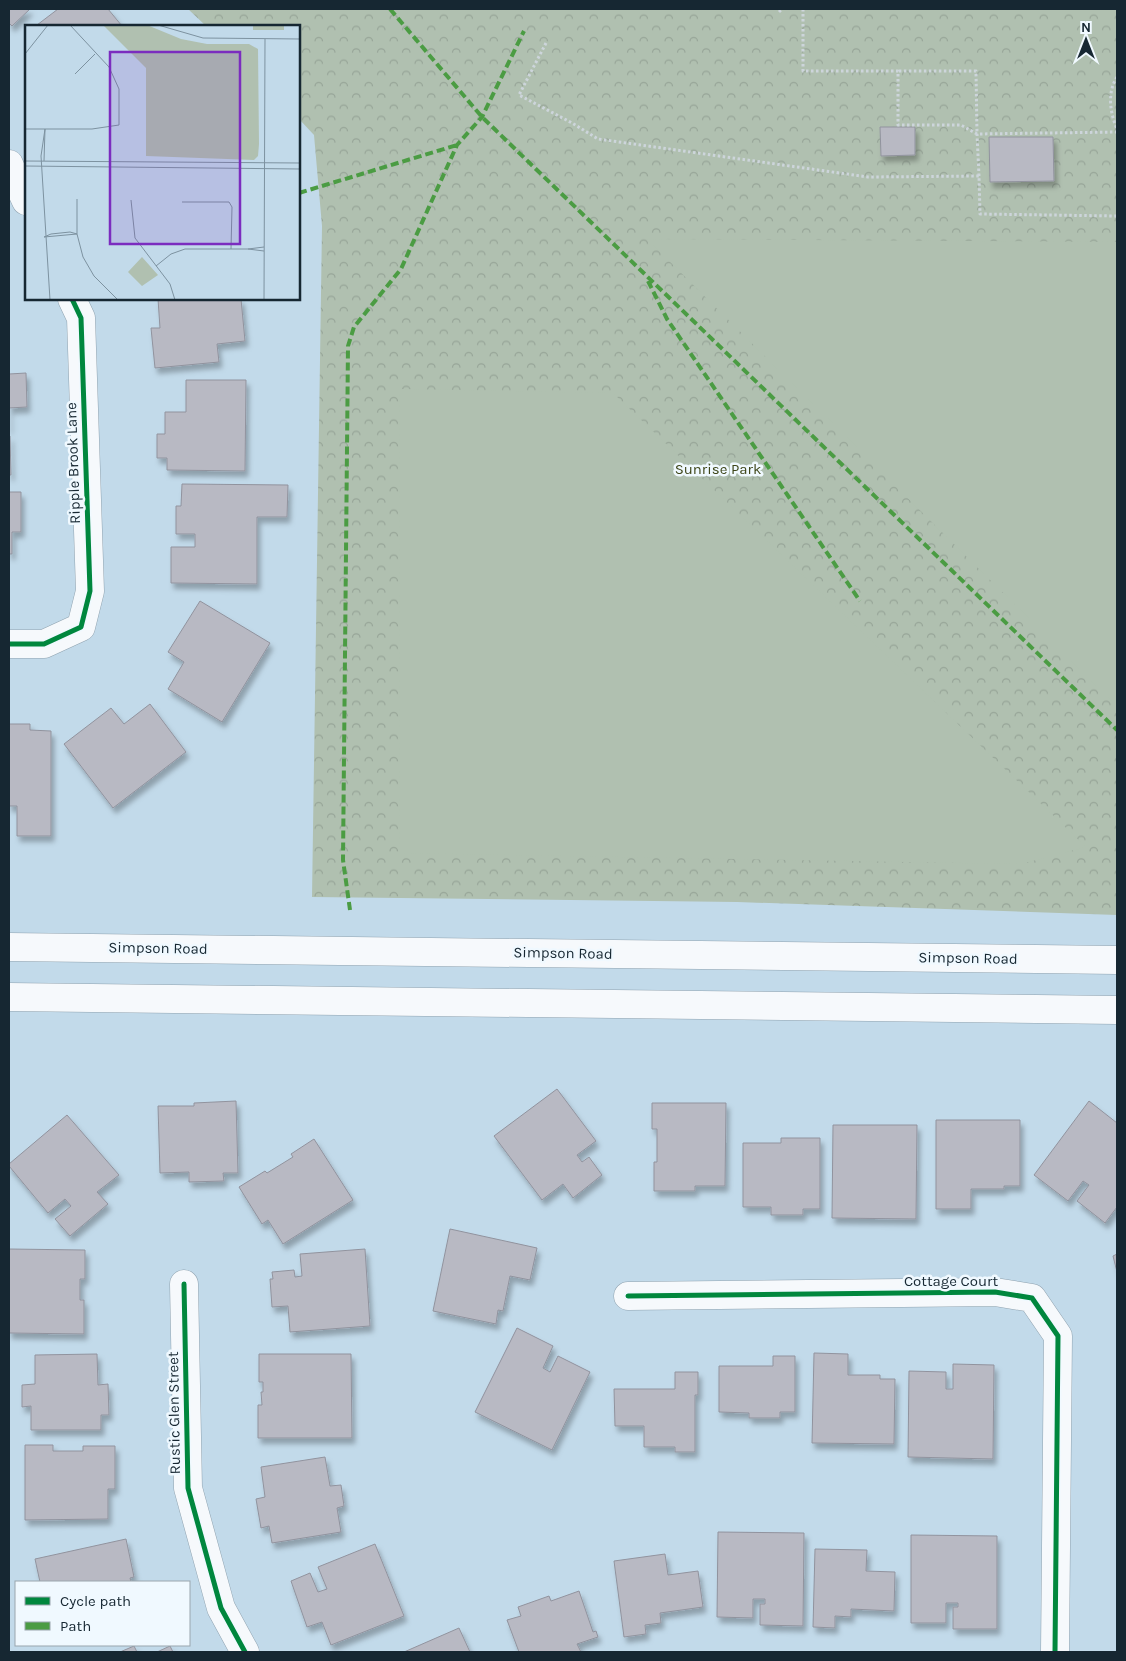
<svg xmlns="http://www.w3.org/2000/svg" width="1126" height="1661" viewBox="0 0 1126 1661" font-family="Karla,sans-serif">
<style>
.park{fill:url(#park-crowns)}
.pitch{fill:#b0c0b0}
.building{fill:#b8b9c3;stroke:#91939e;filter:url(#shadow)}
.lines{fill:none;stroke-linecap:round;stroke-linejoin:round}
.minor-casing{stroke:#8fa2af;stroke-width:29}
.secondary-casing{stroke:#8fa2af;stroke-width:29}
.path{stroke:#cdd5db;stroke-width:3;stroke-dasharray:2.5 2.5;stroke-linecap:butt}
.minor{stroke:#f6f9fc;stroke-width:28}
.secondary{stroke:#f6f9fc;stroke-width:28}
.quiet{stroke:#4b9c43;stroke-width:4;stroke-dasharray:8 4;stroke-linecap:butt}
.cycleway-casing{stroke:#f0f9ff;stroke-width:8}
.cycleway{stroke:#00873e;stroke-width:5}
.labels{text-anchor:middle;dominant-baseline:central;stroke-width:5;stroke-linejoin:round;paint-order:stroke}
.street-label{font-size:15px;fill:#162732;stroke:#f0f9ff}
.park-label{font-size:15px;fill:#3d4518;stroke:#f0f9ff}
.inset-road{fill:none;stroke:#7d92a0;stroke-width:1}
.view{fill:#7b2cbf;fill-opacity:0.15;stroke:#7b2cbf;stroke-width:2.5}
.inset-edge{fill:none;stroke:#162732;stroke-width:2.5}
</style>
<defs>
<pattern id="park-crowns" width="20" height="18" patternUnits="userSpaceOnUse" patternTransform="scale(1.25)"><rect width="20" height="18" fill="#b0c0b0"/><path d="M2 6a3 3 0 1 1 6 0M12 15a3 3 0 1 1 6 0" fill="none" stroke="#97a598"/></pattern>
<filter id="shadow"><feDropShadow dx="3" dy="5.5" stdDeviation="2.5" flood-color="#0004"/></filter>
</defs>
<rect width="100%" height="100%" fill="#c2daea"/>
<path class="park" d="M188,9H1117V915L737,902L312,897L322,226L314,135L299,119V26H206Z"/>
<path class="pitch" d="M647,239L1117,242V706Z
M400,389L613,393L1086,847L1021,864L399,853Z"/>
<path class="building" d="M9,9H30L12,26L9,23Z
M58,9H108L122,26H38L37,25Z
M880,127H915V155L881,156Z
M989,137H1053L1054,181L990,182Z
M158,299H241L245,341L217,344L219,362L155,368L151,328H160Z
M26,373L27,407L9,408V429V374Z
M186,380H246L245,471L167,470V458H157V434H165V412H186Z
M9,436H10L11,475H9Z
M182,484L288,485L287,517H257V584L171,583V547H195V534H176V506H181Z
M9,492H21V532H12V554H9Z
M200,601L270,643L222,722L168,689L184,662L168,652Z
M150,704L186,752L113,808L64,744L111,708L124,724Z
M9,724H30V730L51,731V836H17V806H9Z
M557,1089L596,1141L577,1155L582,1162L589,1157L602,1175L573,1198L563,1184L542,1200L494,1136Z
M236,1101L238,1173H223L224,1181L189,1182V1172L160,1173L158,1106H194V1103Z
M1089,1101L1117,1123V1207L1105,1223L1077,1201L1089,1185L1083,1181L1068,1201L1034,1175Z
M652,1103H726L725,1186H695V1191H654V1162H657V1129H652Z
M67,1115L119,1175L97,1192L108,1204L70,1236L55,1219L71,1206L65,1199L48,1213L9,1166V1164Z
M936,1120H1020V1186H1004V1189H971V1209H936Z
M833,1125H917L916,1219L832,1218Z
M781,1138H820V1209H803V1215H771V1207H743V1143H781Z
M314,1139L353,1200L283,1244L268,1220L262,1224L239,1187L265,1171L267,1173L293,1157L291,1154Z
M450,1229L537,1248L530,1280L510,1276L503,1311L498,1310L496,1324L433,1311Z
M9,1249L85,1250V1279H80V1300H84V1334L9,1333Z
M365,1249L370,1326L290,1332L288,1306L272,1307L270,1279H273L272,1272L294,1270L295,1277L302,1276L300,1254Z
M1117,1254V1272L1113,1256Z
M517,1328L553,1346L543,1368L550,1372L558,1356L590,1372L552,1450L475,1412Z
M814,1353L848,1354V1375H880V1379H895L894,1444L812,1443Z
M97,1354L98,1385L108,1384L109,1415H101V1430H31V1406L22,1407V1385L35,1384V1355Z
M259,1354H351L352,1438H258V1405H262L261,1392H263V1382H259Z
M773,1356H795V1412H780V1418H749V1413L719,1412V1366H773Z
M953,1364L994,1365L993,1459L908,1457L909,1371L946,1372V1389H953Z
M675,1372H698V1395H695V1452H675V1447H644V1426H615L614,1389H675Z
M25,1445H53V1451H83V1446H115V1489H108V1519L25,1520Z
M325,1457L330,1486L341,1485L344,1506L337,1508L341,1532L272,1543L269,1526L261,1528L256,1499L265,1497L261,1467Z
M718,1532L804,1533L803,1626L760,1625V1604H765V1599H753V1618L717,1617Z
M911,1535L997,1536V1629H953V1607H958V1603H946V1623H911Z
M126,1539L134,1577L130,1578L131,1582H40L35,1559Z
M375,1544L404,1616L331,1645L322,1622L307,1627L291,1581L310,1573L318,1592L327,1589L318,1567Z
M815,1549L867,1550L866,1571L895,1572L894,1611L851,1609V1617L835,1616V1628L813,1627Z
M665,1554L668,1575L698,1571L703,1607L660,1613L661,1623L645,1625L646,1634L624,1637L614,1561Z
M579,1591L593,1632L596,1631L598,1637L577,1644L581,1652H519L507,1620L521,1616L518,1607L549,1596L551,1601Z
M459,1628L470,1652H404Z
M134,1646L137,1652H120Z
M170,1646L173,1652H157Z"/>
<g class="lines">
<g class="minor-casing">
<path id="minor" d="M9,164L26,201
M9,644H44L81,627L90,591L81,318L72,299
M184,1284L188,1488L221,1608L245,1652
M628,1296L995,1292L1032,1298L1058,1336L1055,1652"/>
</g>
<g class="secondary-casing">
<path id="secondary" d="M9,947L1117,960
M9,997L1117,1010"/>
</g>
<path class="path" d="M803,9V71H898V125H961L977,134L976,71H898
M779,12L782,9
M546,43L519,95L572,123L598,139L868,177L979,176L980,214L1117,216
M1117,77C1107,92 1110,113 1117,129
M979,176L977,134L1117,132"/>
<use href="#minor" class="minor"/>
<use href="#secondary" class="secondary"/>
<path class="quiet" d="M390,9L482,117L1117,730
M299,193L457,145
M648,281L667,319L860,601
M350,910L343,860L348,346L354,327L401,269L457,145L482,117L524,31"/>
<g class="cycleway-casing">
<path id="cycleway" d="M9,644H44L81,627L90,591L81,318L72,299
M184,1284L188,1488L221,1608L245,1652
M628,1296L995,1292L1032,1298L1058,1336L1055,1652"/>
</g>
<use href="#cycleway" class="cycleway"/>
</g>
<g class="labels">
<g class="street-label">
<text transform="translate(73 463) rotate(-92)">Ripple Brook Lane</text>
<text transform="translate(158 948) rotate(1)">Simpson Road</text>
<text transform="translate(563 953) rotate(1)">Simpson Road</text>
<text transform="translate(968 958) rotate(1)">Simpson Road</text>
<text x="951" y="1281">Cottage Court</text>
<text transform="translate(174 1413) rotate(-91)">Rustic Glen Street</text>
</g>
<g class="park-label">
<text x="718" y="469">Sunrise Park</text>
</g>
</g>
<g transform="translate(25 25)">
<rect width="275" height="275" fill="#c2daea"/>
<path d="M122,0L156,14L182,19H224L233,24L234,119L233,131L229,135L121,131V43L79,1ZM259,0V5H228V0ZM117,232L133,250L117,261L103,247Z" fill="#b0c0b0"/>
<path d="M159,55H221L225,59L226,116L220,115ZM131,72L155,73L210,125L131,126Z" fill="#b0c0b0"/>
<path class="inset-road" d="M133,0L178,13L275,14M0,29L23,0M50,49L70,29M0,104H67L94,100V64L84,42L45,0M20,104L16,131L25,275M0,136L275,138M19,136L20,104M0,141L275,144M52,174V209L58,232L69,251L93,275M106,175L110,213L145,259L150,275M157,177H204L207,182L206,224M45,207L52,209L19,212L26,209ZM239,222L223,224L239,226M131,241L146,229L160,224H223M239,275L240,14"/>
<path class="view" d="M85,27H215V219H85Z"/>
<rect width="275" height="275" class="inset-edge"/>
</g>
<rect width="1126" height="1661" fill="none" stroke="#162732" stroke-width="20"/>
<rect x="15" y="1581" width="175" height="65" fill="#f0f9ff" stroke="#99a5ad"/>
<rect x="25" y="1597" width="25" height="8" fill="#00873e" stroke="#99a5ad"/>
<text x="60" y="1606" font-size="15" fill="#162732">Cycle path</text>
<rect x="25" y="1622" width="25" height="8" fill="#4b9c43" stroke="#99a5ad"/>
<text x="60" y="1631" font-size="15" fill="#162732">Path</text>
<g transform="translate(1086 40)" stroke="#f0f9ff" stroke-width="4" paint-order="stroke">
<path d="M0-4L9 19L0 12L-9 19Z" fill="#162732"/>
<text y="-8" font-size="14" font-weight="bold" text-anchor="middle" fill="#162732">N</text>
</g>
</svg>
